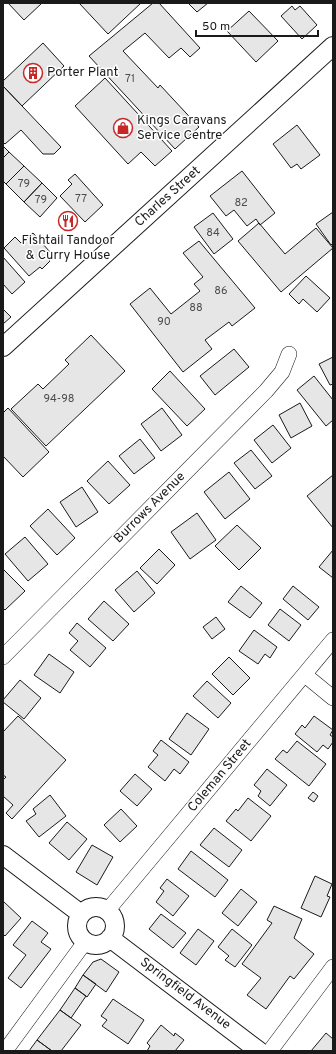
<svg xmlns="http://www.w3.org/2000/svg" width="336" height="1054" viewBox="0 0 336 1054" font-family="Overpass,sans-serif">
<style>
.building{fill:#e6e6e6;stroke:#1a1a1a}
.lines{fill:none;stroke-linecap:round;stroke-linejoin:round}
.minor-casing{stroke:#1a1a1a;stroke-width:16}
.tertiary-casing{stroke:#1a1a1a;stroke-width:20}
.minor{stroke:#fff;stroke-width:15}
.tertiary{stroke:#fff;stroke-width:18}
.labels{text-anchor:middle;dominant-baseline:central;stroke-width:3;stroke-linejoin:round;paint-order:stroke}
.number-label{font-size:11px;fill:#4d4d4d}
.poi-label{font-size:13px;fill:#1a1a1a;stroke:#fff;text-anchor:start}
.street-label{font-size:13px;fill:#1a1a1a;stroke:#fff}
</style>
<rect width="100%" height="100%" fill="#fff"/>
<path class="building" d="M8,3H42L24,20Z
M79,3H141L108,34Z
M153,3H159L200,48L190,57L181,48L169,58L145,33L123,51L158,88L160,85L199,127L175,149L89,56Z
M188,3H208L197,12Z
M292,6L295,10L300,6L317,25L302,39L281,16Z
M249,11L278,41L256,62L227,31Z
M43,43L64,66L22,106L3,86V81Z
M105,78L172,151L155,166L141,152L128,164L75,106Z
M3,86L61,147L54,154H43L21,130L5,144L3,142Z
M297,125L320,155L301,169L297,164L291,168L273,144Z
M3,146L9,152L3,158Z
M9,152L24,166L6,184L3,181V158Z
M24,166L42,183L24,202L6,184Z
M242,171L275,213L260,225L256,219L247,226L234,210L226,216L210,196Z
M75,174L103,205L85,222L60,196L72,184L68,180Z
M42,183L57,198L40,217L24,202Z
M333,212V243L331,245L316,224Z
M213,213L233,239L214,254L194,227Z
M71,214L75,219L66,227L62,223Z
M259,223L285,254L316,228L333,248L281,292L238,241Z
M33,233L50,252L46,256L50,261L42,269L40,267L29,276L4,248L15,237L21,243Z
M199,241L255,308L232,326L229,322L205,340L212,349L183,372L130,304L150,288L171,314L200,291L194,284L203,277L183,253Z
M3,257L25,282L12,294L3,284Z
M306,276L330,298L317,312L303,299L299,304L289,294Z
M3,309L11,317L3,324Z
M91,335L125,371L46,446L11,409L38,384L43,389L69,364L65,360Z
M234,349L249,367L215,395L200,376Z
M333,357V384L330,385L319,364Z
M170,371L205,409L187,426L152,389Z
M314,376L333,400V420L326,426L297,390Z
M300,403L312,426L291,438L279,415Z
M8,408L49,452L23,477L3,456V413Z
M162,408L182,435L161,451L141,424Z
M273,425L291,448L272,463L254,440Z
M140,439L155,458L134,474L119,456Z
M251,450L272,476L255,489L234,463Z
M108,461L130,485L109,504L87,481Z
M229,472L250,499L225,519L204,492Z
M333,475V528L307,496Z
M82,487L98,512L76,527L60,502Z
M48,509L75,538L57,555L30,526Z
M197,513L216,540L190,559L171,532Z
M237,525L261,548L239,570L215,546Z
M25,537L48,564L28,581L5,554Z
M159,549L175,565L157,584L140,568Z
M333,550V578L319,567Z
M3,569L25,591L5,610L3,608Z
M137,571L155,593L134,612L115,590Z
M241,586L262,603L250,618L228,602Z
M293,586L319,607L308,620L283,599Z
M104,601L129,624L113,641L88,619Z
M280,609L301,625L289,641L268,625Z
M216,617L225,629L212,639L203,627Z
M77,623L106,648L90,667L70,650L78,641L69,633Z
M254,630L277,647L270,658L265,654L258,664L239,651Z
M49,654L74,672L60,693L34,675Z
M229,657L250,678L233,695L212,674Z
M20,680L41,698L24,719L3,702V700Z
M207,681L231,703L218,718L193,696Z
M187,713L209,729L191,755L169,739Z
M18,716L66,760L12,819L6,813L13,805L3,796V780L6,777L3,775V732Z
M314,716L333,730L330,735L333,737V742L328,749L323,745L317,752L295,734L302,725L305,728Z
M161,740L189,762L180,774L174,769L165,781L148,767L158,755L153,751Z
M297,741L326,764L309,786L275,759L283,750L287,753Z
M267,769L287,785L270,806L258,796L261,791L254,785Z
M135,774L152,789L137,806L120,791Z
M313,792L318,796L314,802L308,798Z
M50,795L66,816L39,837L26,821L36,814L33,809Z
M248,798L271,816L251,841L226,821L236,809L238,811Z
M121,809L137,826L120,842L104,825Z
M67,822L87,839L69,860L49,843Z
M214,828L242,850L229,867L200,845Z
M92,845L113,857L97,885L76,872Z
M191,851L228,880L215,897L178,869Z
M315,876L332,884L327,896L330,897L321,917L301,908Z
M167,879L189,896L173,916L156,902L164,891L160,888Z
M241,889L257,902L238,926L222,913Z
M3,901L21,918L5,936L3,934Z
M274,906L302,919L294,938L314,954L294,979L290,976L266,1009L247,995L261,978L242,964L272,923L267,920Z
M161,914L186,933L173,948L149,929Z
M32,921L48,933L41,942L51,949L21,988L8,978L26,955L13,945Z
M198,929L214,941L196,965L180,953Z
M232,929L252,945L235,967L225,960L229,956L218,947Z
M101,959L119,972L106,992L83,975L93,962Z
M83,975L96,984L87,997L75,988Z
M75,988L86,996L71,1018L60,1010Z
M113,999L144,1020L128,1044L102,1026L107,1020L101,1016Z
M60,1010L81,1025L61,1051H52L37,1040Z
M161,1025L174,1036L175,1033L184,1040L175,1051H147L150,1046L147,1043Z
M326,1033L333,1039V1051H311Z
M37,1040L52,1051H29Z"/>
<g class="lines">
<g class="minor-casing">
<path id="minor" d="M3,657L266,391L282,372L289,354
M305,675L333,698
M107,911L333,640
M5,1051L85,942
M270,1051L333,967"/>
</g>
<g class="tertiary-casing">
<path id="tertiary" d="M3,347L333,46
M3,855L81,914
M77 926a19 19 0 1 1 38 0a19 19 0 1 1-38 0Z
M110,938L259,1051"/>
</g>
<use href="#minor" class="minor"/>
<use href="#tertiary" class="tertiary"/>
</g>
<defs>
<g id="building-ring" transform="scale(1)"><circle r="9.5" fill="#fff" stroke="#c62828" stroke-width="1.5"/><path d="M-4-6H4V6H1V3H-1V6H-4ZM-2.5-4.3h1.7v1.8h-1.7ZM.8-4.3h1.7v1.8H.8ZM-2.5-1h1.7V.8h-1.7ZM.8-1h1.7V.8H.8Z" fill="#c62828"/></g>
<g id="shop-ring" transform="scale(1)"><circle r="9.5" fill="#fff" stroke="#c62828" stroke-width="1.5"/><path d="M-5-2.5h2.3a2.7 3.5 0 0 1 5.4 0H5L5.5 6h-11ZM-1.5-2.5h3a1.5 2.3 0 0 0-3 0Z" fill="#c62828"/></g>
<g id="restaurant-ring" transform="scale(1)"><circle r="9.5" fill="#fff" stroke="#c62828" stroke-width="1.5"/><path d="M-5-6h1v4h1v-4h1v4h1v-4h1v5L-1.5 .5V6h-2V.5L-5-1ZM5-6V6H3V1.5H1.5Q1.5-4 5-6Z" fill="#c62828"/></g>
</defs>
<g fill-rule="evenodd">
<use href="#building-ring" x="33" y="73"/>
<use href="#shop-ring" x="123" y="128"/>
<use href="#restaurant-ring" x="68" y="221"/>
</g>
<g class="labels">
<g class="number-label">
<text x="130" y="79">71</text>
<text x="24" y="184">79</text>
<text x="81" y="199">77</text>
<text x="41" y="200">79</text>
<text x="241" y="203">82</text>
<text x="213" y="233">84</text>
<text x="221" y="291">86</text>
<text x="196" y="308">88</text>
<text x="164" y="322">90</text>
<text x="59" y="399">94-98</text>
</g>
<g class="poi-label">
<text x="47" y="73">Porter Plant</text>
<text x="137" y="121">Kings Caravans<tspan x="137" dy="15">Service Centre</tspan></text>
<text x="68" y="241" text-anchor="middle">Fishtail Tandoor<tspan x="68" dy="15">&amp; Curry House</tspan></text>
</g>
<g class="street-label">
<text transform="translate(168 197) rotate(-42)">Charles Street</text>
<text transform="translate(150 508) rotate(-45)">Burrows Avenue</text>
<text transform="translate(220 776) rotate(-50)">Coleman Street</text>
<text transform="translate(185 994) rotate(37)">Springfield Avenue</text>
</g>
</g>
<rect width="336" height="1054" fill="none" stroke="#1a1a1a" stroke-width="8"/>
<path d="M196 30v6h122v-6" fill="none" stroke="#1a1a1a" stroke-width="2"/>
<text x="202" y="30" font-size="12" fill="#1a1a1a" stroke="#ffffff" stroke-width="3" paint-order="stroke">50 m</text>
</svg>
